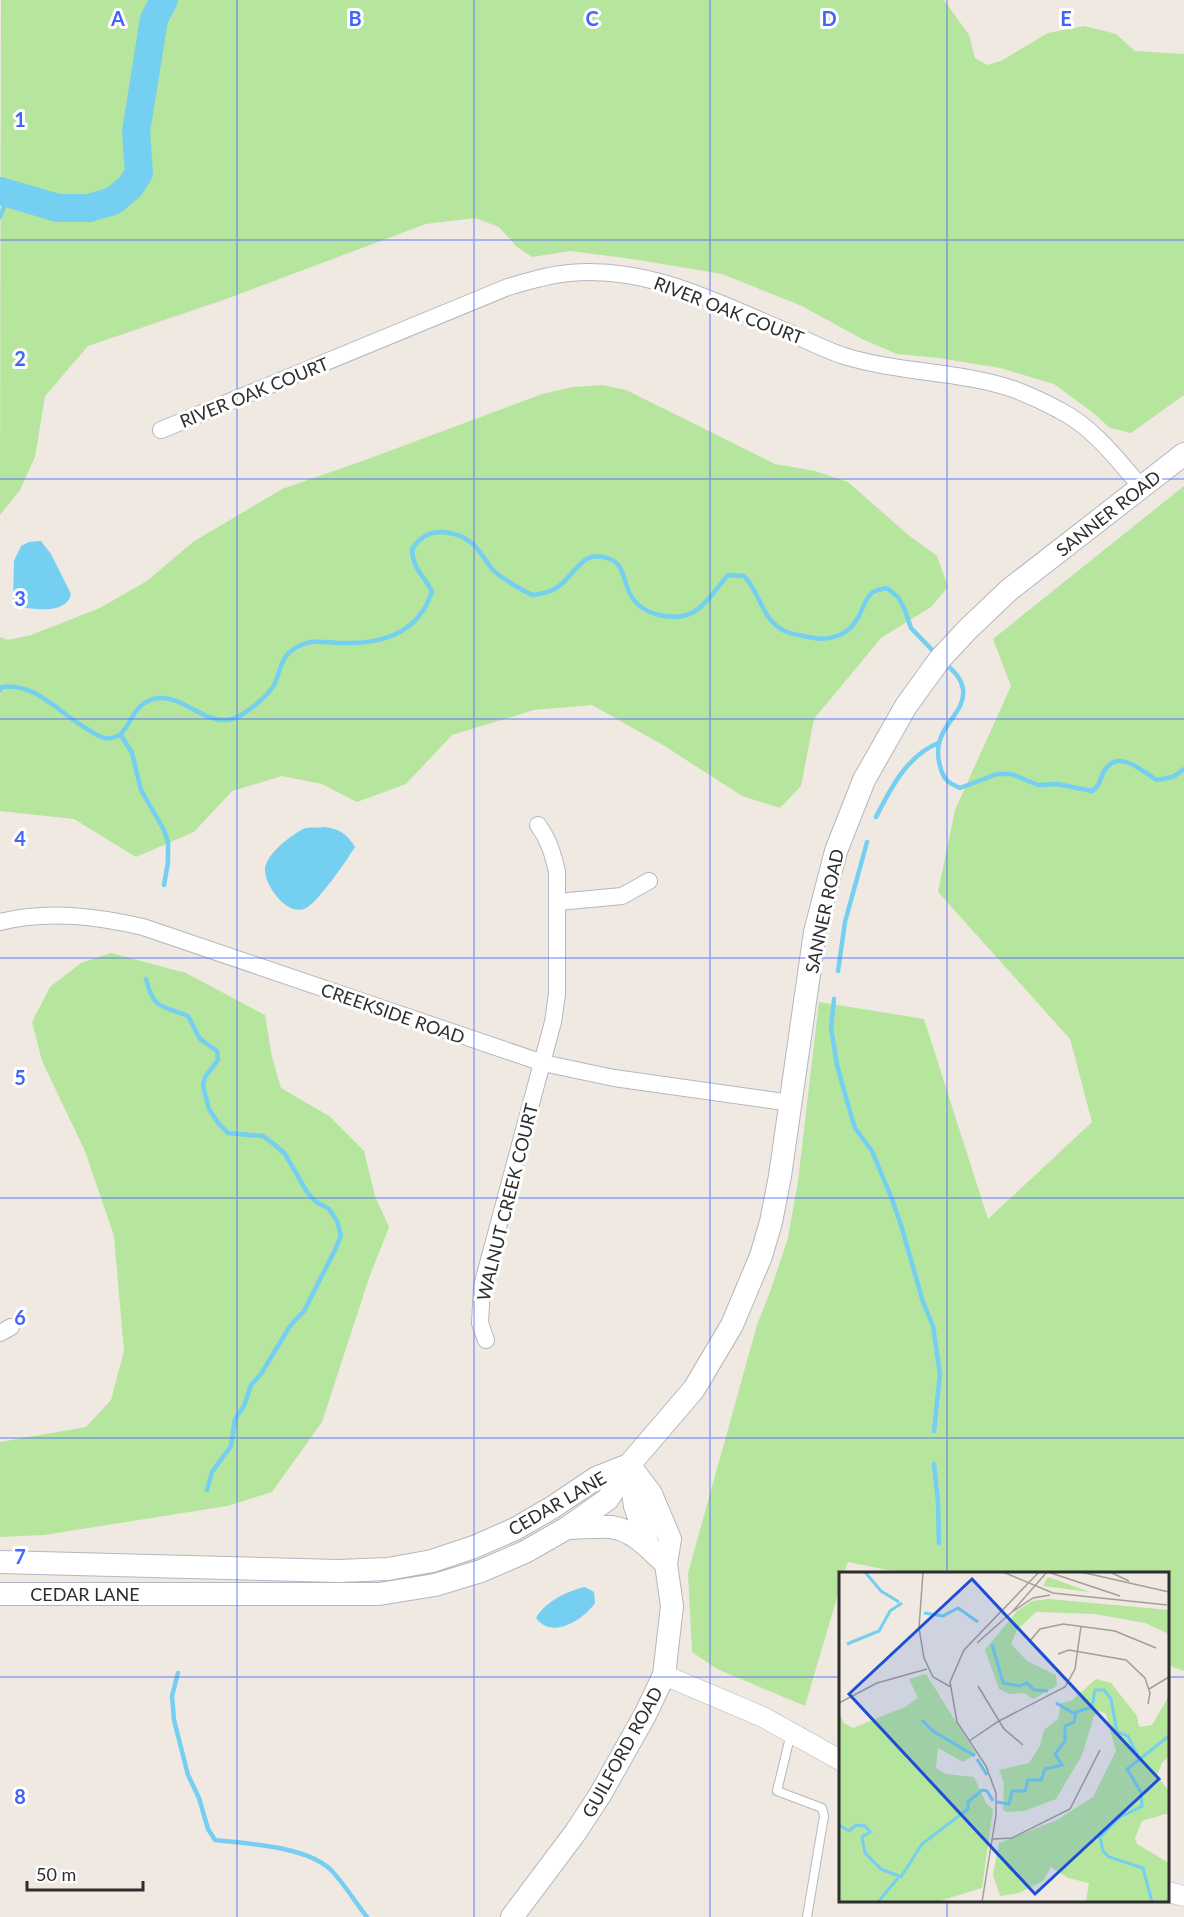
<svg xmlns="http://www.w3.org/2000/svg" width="1184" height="1917" viewBox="0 0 1184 1917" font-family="Lato,sans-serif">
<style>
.green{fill:#b6e59e}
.water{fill:#75cff0}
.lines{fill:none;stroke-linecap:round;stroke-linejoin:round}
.stream{stroke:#75cff0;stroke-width:4.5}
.river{stroke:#75cff0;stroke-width:28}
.service-casing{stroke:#b4b7c1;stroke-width:10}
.minor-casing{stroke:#b4b7c1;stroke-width:18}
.tertiary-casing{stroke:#b4b7c1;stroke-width:21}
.secondary-casing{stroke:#b4b7c1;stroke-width:24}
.service{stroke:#fff;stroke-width:8}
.minor{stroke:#fff;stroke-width:16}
.tertiary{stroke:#fff;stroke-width:20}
.secondary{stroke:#fff;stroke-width:22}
.grid{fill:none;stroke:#4264fb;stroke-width:1.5;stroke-opacity:0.55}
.labels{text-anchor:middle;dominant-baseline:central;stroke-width:6;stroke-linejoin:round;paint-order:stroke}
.street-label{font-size:18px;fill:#2e2e2e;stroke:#fff}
.inset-river{fill:none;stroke:#75cff0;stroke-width:3}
.inset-road{fill:none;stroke:#a29e99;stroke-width:1.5}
.view{fill:#1d4ed8;fill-opacity:0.15;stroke:#1d4ed8;stroke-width:3}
.inset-edge{fill:none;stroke:#2e2e2e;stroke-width:3}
.grid-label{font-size:20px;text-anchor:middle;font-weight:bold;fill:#4264fb;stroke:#fff;stroke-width:6;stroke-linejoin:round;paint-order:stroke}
</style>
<rect width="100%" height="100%" fill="#efe9e1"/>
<path class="green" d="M1,0H944L969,35L975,58L987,65L1001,61L1048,33L1085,26L1116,34L1135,51L1184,54V395L1131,433L1110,428L1092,412L1054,384L1000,368L939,358L897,354L862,339L802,306L722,274L632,259L570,251L532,257L517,247L499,227L475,218L426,224L229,298L88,346L45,396L35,457L20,490L0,515Z
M602,385L626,390L775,464L815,471L848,482L907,534L937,556L948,587L931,607L881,638L814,719L801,786L780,808L742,796L663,745L592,705L534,710L452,735L406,784L357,802L322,784L282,776L232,791L194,832L136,857L74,819L0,811V637L8,640L31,635L100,608L147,581L193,542L282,489L368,459L542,394L573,387Z
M1184,486V1671L1168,1665V1574H907L848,1562L844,1573L840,1574V1587L805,1706L717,1669L692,1652L688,1573L757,1325L771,1289L788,1238L798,1181L819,1002L924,1019L988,1219L1092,1122L1070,1039L938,892L955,810L1011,686L993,639Z
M111,953L186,973L265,1015L272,1057L281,1088L329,1116L364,1151L375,1196L389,1227L369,1278L322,1422L272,1492L227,1506L44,1535L0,1537V1442L86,1427L111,1400L124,1351L114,1236L85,1151L42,1061L32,1022L50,987L81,963Z"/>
<path class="water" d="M41,541L51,554L71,594C66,615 35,609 19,607L13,599L14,561L21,546L29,542Z
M325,827C340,829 347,834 355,847C346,861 319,901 306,908C288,918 264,885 265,869C266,854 293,833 306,828C312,827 319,828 325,827Z
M585,1587L594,1592L595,1603C583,1620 552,1640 536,1618C545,1602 567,1591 585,1587Z"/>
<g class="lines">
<path class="stream" d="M0,217L9,194
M945,663C953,671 961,677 963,689C967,716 929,727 940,766C943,779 948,783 960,788L997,774H1011L1038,785L1057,784L1092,791C1100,786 1100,779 1104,771C1119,748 1141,771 1157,780L1173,777L1184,769
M0,690L2,687C36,682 61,715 89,730C94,733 99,737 105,738C134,741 125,702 159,698C185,696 205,726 232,719C244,716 268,696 274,685C282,668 280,654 301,645C314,639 327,643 341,643C371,644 404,639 422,612C427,606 429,598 432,592C424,574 413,571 412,549C415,546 417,541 421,539C436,526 462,533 475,546C482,554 487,563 494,571C500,577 526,593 533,595C536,595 540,594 543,593C575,588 575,545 610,559C624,564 624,583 630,594C636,605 647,612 659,615C698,624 706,600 728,575L744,576C759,591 762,618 781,629C788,634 799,635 808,637C829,642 849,636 859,616C863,608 866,597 873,592C876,590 883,589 887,588L898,597L905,610L911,628L935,653
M121,735L132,753L141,790L164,830L168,842V862L164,885
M876,817C891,788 906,757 938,743
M838,971L845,922L867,842
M146,979C154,1011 162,1005 188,1016L200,1039L217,1051L218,1060L205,1077L203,1086L209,1109L218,1123L228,1133L263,1136L275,1145L285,1154L307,1192L315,1201L329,1209L337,1221L341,1236L335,1250L304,1311L290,1326L261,1374L251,1385L244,1406L235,1419L231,1446L212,1472L207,1490
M834,999L831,1028L837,1065L847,1101L855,1128L872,1151L892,1199L901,1225L923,1302L933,1326L940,1374L934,1431
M934,1464L938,1502L939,1543
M178,1673L172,1696L174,1720L188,1775L199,1798L208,1829L215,1840C247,1844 305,1846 330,1869C344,1883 355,1902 367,1917"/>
<path class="river" d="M0,191L58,208H89L113,201L130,187L139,173L136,132L154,19L164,0"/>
<g class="service-casing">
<path id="service" d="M791,1733L777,1791L822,1808L824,1816L807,1917"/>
</g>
<g class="minor-casing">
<path id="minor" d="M161,430L508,287C528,281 548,275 569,273C648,265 720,304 790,333C808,341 826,350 844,356C899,373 960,371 1013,389C1029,395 1044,402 1059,410C1093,427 1117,459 1141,487
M558,902L622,896L649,881
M0,922C48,910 95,916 143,927L543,1063L614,1078L791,1103
M0,1333L11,1327
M486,1340L480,1323L482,1286L553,1022L557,994V872C553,854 549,840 538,825"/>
</g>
<g class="tertiary-casing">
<path id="tertiary" d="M664,1675L763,1717L840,1760
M1168,1892L1184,1896"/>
</g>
<g class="secondary-casing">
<path id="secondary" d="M629,1467L635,1506L649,1548
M567,1528C581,1528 597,1526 611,1527C634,1530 650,1549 666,1564
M0,1562L338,1571L388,1569L432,1561L474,1547L515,1529L553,1507L596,1478L629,1465
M0,1594H379L435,1585L481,1571L525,1552L567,1528L608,1499L629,1465L694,1389L732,1325L761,1256L771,1222L780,1176L815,932L836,851L864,780L906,706L940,659L968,629L1009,590L1184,454
M512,1917L575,1833L600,1795L645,1715L664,1675L672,1606L666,1564L670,1539L651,1494L629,1465"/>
</g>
<use href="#service" class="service"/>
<use href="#minor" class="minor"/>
<use href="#tertiary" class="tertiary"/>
<use href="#secondary" class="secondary"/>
</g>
<path class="grid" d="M237,0V1917M474,0V1917M710,0V1917M947,0V1574M0,240H1184M0,479H1184M0,719H1184M0,958H1184M0,1198H1184M0,1438H1184M0,1677H840M1168,1677H1184M947,1900V1917"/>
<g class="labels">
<g class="street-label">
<text transform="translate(729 310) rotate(21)">RIVER OAK COURT</text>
<text transform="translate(254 392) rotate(-22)">RIVER OAK COURT</text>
<text transform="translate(1108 513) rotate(-38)">SANNER ROAD</text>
<text transform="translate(824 911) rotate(-78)">SANNER ROAD</text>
<text transform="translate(393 1013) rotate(19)">CREEKSIDE ROAD</text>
<text transform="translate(507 1202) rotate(-76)">WALNUT CREEK COURT</text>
<text transform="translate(557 1503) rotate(-30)">CEDAR LANE</text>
<text x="85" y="1594">CEDAR LANE</text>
<text transform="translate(622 1752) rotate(-61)">GUILFORD ROAD</text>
</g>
</g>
<g transform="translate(839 1572)">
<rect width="330" height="330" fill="#efe9e1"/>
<path d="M209,5L251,20L204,14ZM210,27L330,38V62L306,51L256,42L197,40L178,58L172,72L188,89L217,103L218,114L194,127L185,121L170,122L160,117L146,78L178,39L193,29ZM87,102L137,182L124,190L99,176L97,196L107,202L135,205L148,233L154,237L143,316L97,330H0V141L5,151L14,156L66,135L79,126L70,107ZM257,107L272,111L298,144L300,155L313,153L330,124V184L323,191L318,204L330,219V241L303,249L296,266L298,272L330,291V330H247L250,311L229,306L212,295L204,309L180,321L161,324L154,303L160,271L218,248L254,225L277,179L267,142L261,139L255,144L243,183L217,227L185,239L168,240L164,238L165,211L160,198L190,191L201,174L205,158L219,147L222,131L232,129Z" fill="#b6e59e"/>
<path class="inset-river" d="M26,0L42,19L60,30M85,41L104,44L119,36L139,50M8,72L40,59L51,39L63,31M153,72L164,111L180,114L188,111L195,118L209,119M217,131L236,142M83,148L94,159L136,184M138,187L148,203M158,230L170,232L173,219H186L189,208H202L206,197L223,193L216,182L226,169V154L235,150L237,140L253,135L256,118H265L272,127L278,160L289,164L300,187M0,253L10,259L17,253L26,254L31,260L23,265L26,281L42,297L62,305L83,272L129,237V230L143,218L148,219L154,229M39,330L59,306M313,330L304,296L270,285L264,279L261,265L281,245L303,234L302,220L288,197L330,164"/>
<path class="inset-road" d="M84,0L80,56L85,86L94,105L112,115M164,0L214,21L328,33M209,0L281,24M242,0L330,20M271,0L290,9M173,40L194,26L211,23M190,70L201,57L224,52L276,59L317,76M138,71L173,40L208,0M219,82L230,78L287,88L306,106L311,121L309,132M139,114L165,157L184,173M310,117L330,105M0,131L38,111L88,97M130,169L160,149L226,115L236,97L242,54M154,267L173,266L231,237L261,178M143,330L157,243V221L147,194L118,150L111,110L125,78L200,0"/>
<path class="view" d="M133,7L320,207L196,322L10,122Z"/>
<rect width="330" height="330" class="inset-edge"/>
</g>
<g class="grid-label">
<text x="118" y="26">A</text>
<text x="355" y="26">B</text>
<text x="592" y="26">C</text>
<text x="829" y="26">D</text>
<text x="1066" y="26">E</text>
<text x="20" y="127">1</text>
<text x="20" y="366">2</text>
<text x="20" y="606">3</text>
<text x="20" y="846">4</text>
<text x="20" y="1085">5</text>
<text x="20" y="1325">6</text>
<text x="20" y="1564">7</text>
<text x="20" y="1804">8</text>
</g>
<path d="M27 1881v9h116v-9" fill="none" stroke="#2e2e2e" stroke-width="3"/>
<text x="36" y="1881" font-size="18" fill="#2e2e2e" stroke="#ffffff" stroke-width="4.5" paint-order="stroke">50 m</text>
</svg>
